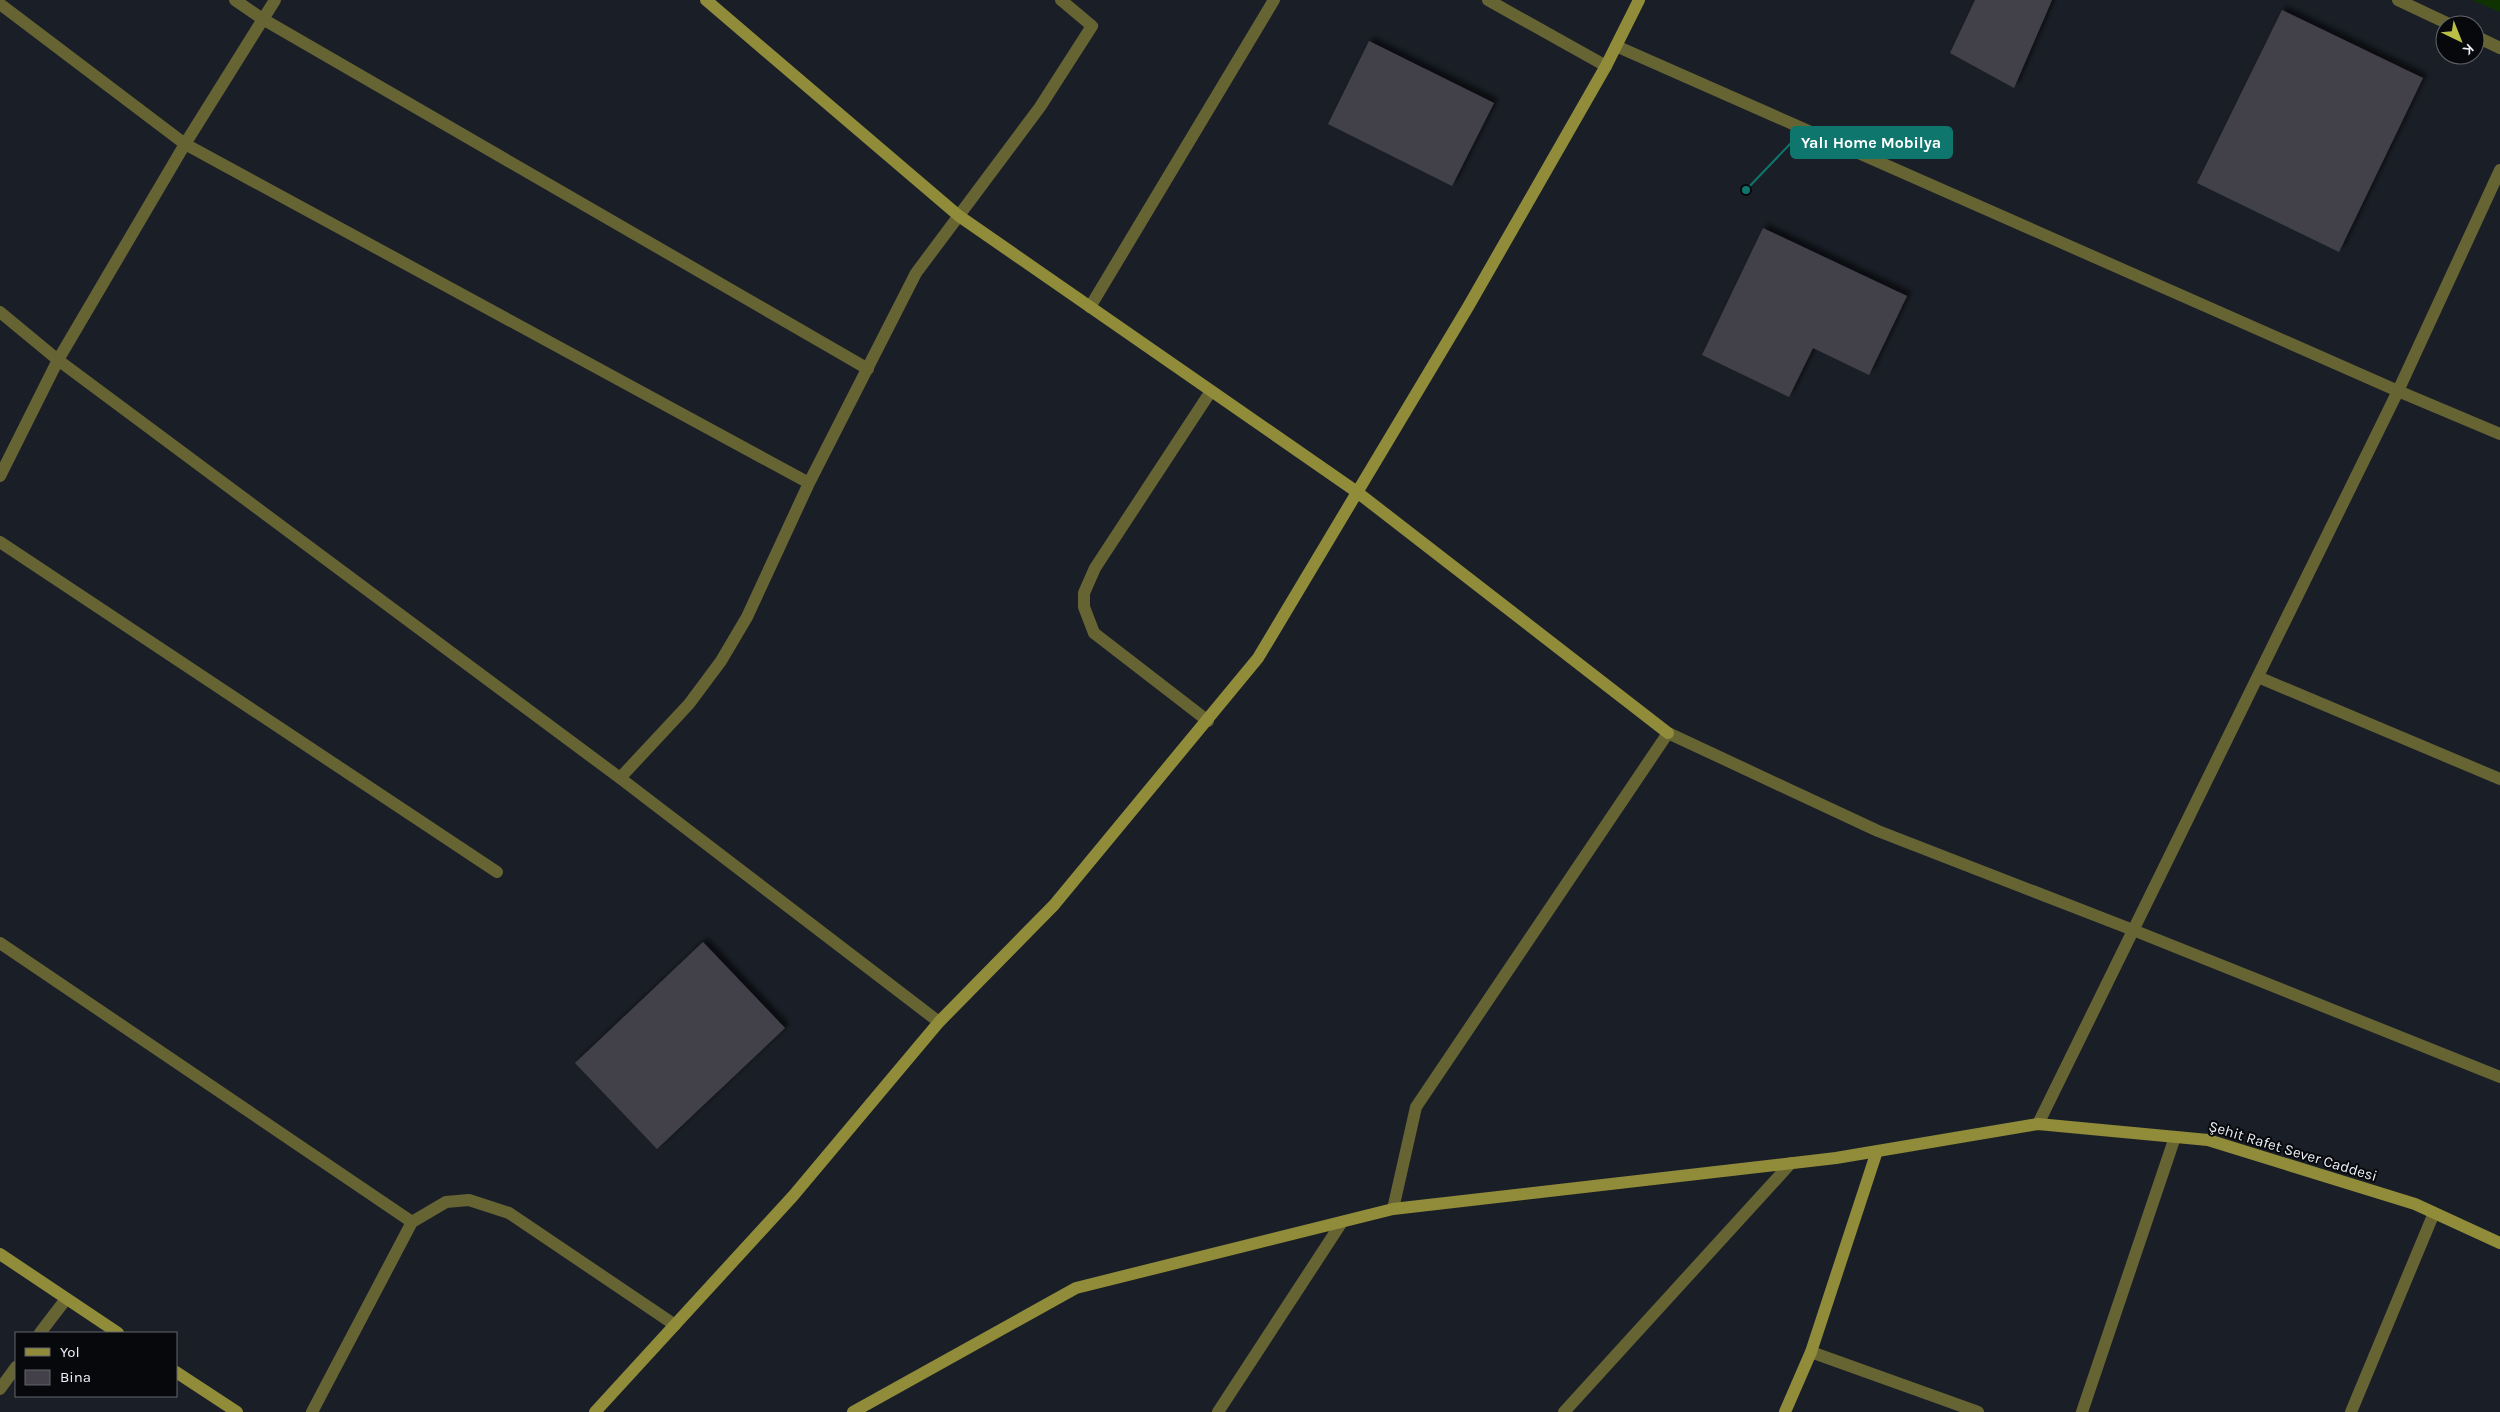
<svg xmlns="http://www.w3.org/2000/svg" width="2500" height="1412" viewBox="0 0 2500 1412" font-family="Karla,sans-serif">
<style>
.park{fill:#0e3200}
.building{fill:#43404a;filter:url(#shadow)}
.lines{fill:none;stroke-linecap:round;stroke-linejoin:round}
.street{stroke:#676434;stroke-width:12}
.secondary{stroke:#918c3a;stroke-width:12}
.labels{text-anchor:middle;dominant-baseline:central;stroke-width:4;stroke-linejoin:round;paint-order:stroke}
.street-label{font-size:15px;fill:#edf1f7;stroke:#07080c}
.leader{fill:none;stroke:#0f766e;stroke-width:2}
.callout-dot{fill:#0f766e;stroke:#07080c;stroke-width:2}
.callout{fill:#0f766e;stroke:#0f766e;stroke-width:2}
.callout-label{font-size:16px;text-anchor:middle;font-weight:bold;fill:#fff}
</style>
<defs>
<filter id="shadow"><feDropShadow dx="4.5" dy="-4.5" stdDeviation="2.5" flood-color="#0009"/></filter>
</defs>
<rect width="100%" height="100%" fill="#1a1f27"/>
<path class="park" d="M2472,0H2500V12Z"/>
<path class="building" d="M1975,0H2052L2014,88L1950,53Z
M2282,10L2423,78L2339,252L2197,183Z
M1369,41L1494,103L1452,186L1328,124Z
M1763,228L1907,296L1869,375L1813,348L1789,397L1702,355Z
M703,942L785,1028L657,1149L575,1063Z"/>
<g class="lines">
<path class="street" d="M235,0L261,18L868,369
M1488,0L1606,66
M2398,0L2451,25
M0,4L185,144L809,483
M2475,36L2500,48
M1616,46L2398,391L2500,434
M1090,307L1274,0
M0,312L58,360L620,778L939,1022
M0,476L58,360L185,144L275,0
M0,542L497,872
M2258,677L2500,779
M1208,721L1094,633L1084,607V593L1095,568L1211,391
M620,778L689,704L721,661L747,617L809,483L916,273L1040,107L1092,26L1061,0
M0,943L412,1222
M2038,1124L2398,391L2500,170
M1393,1209L1416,1107L1668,733L1878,831L2133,930L2500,1077
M40,1333L66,1299
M1811,1352L1978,1412
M0,1389L16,1367
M312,1412L412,1222L446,1202L469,1200L509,1213L675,1325
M1218,1412L1342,1222
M1564,1412L1791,1163
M2082,1412L2175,1137
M2351,1412L2434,1213"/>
<path class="secondary" d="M706,0L959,216L1357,492L1668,733
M0,1254L118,1333
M176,1372L237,1412
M595,1412L793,1196L939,1022L1054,905L1258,658L1468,307L1606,66L1639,0
M853,1412L1076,1288L1393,1209L1836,1158L2038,1124L2208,1140L2415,1204L2500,1243
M1785,1412L1811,1352L1877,1151"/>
</g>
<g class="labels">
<g class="street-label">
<text transform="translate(2293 1151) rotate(17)">Şehit Rafet Sever Caddesi</text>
</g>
</g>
<path class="leader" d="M1746 190L1791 143"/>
<circle class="callout-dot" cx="1746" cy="190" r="5"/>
<rect class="callout" x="1791" y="127" width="161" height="31" rx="5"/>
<g class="callout-label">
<text x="1871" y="148">Yalı Home Mobilya</text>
</g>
<rect x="15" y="1332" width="162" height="65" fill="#07080c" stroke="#63656a"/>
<rect x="25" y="1348" width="25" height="8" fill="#918c3a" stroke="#63656a"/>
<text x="60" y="1357" font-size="15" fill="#edf1f7">Yol</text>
<rect x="25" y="1370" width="25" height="15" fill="#43404a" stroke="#63656a"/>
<text x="60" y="1382" font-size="15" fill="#edf1f7">Bina</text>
<g transform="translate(2460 40) rotate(137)"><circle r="24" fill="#07080c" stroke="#63656a"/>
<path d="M0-4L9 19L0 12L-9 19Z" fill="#bac045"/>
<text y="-8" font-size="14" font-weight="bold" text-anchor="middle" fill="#edf1f7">K</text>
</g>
</svg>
